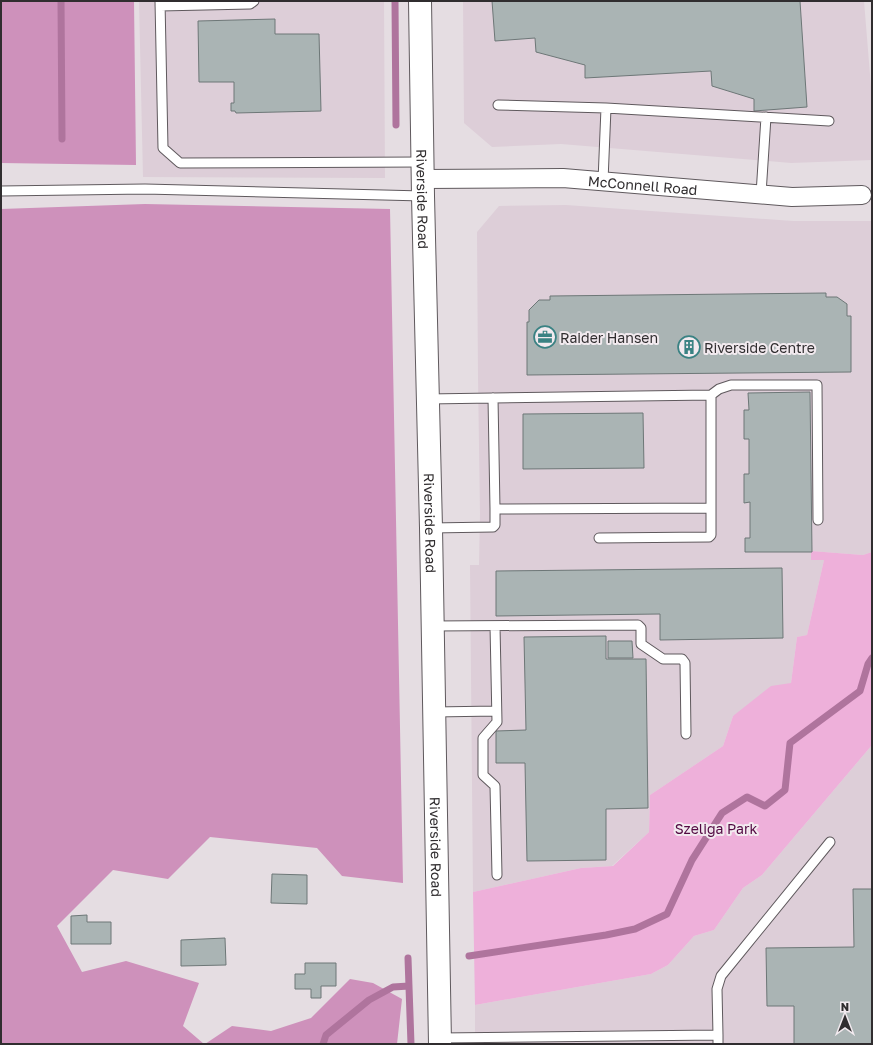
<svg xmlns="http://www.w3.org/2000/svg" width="873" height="1045" viewBox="0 0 873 1045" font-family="'Golos Text',sans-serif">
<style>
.built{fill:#ddced8}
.green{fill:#eeb0da}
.forest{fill:#ce91bb}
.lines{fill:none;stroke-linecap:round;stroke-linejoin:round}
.stream{stroke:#af749d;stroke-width:7}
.building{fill:#aab4b4;stroke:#6d7777}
.service-casing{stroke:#5f595d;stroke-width:11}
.minor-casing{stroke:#5f595d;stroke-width:20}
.tertiary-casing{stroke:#5f595d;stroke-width:24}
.service{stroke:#fff;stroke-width:9}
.minor{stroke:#fff;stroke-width:18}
.tertiary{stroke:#fff;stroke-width:22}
.labels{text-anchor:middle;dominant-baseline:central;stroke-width:4;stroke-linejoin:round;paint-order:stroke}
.street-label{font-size:14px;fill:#302d2f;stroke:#f2eaef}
.poi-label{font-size:14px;fill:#302d2f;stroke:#f2eaef;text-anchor:start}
.park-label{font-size:14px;fill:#520942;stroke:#f2eaef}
</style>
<rect width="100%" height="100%" fill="#e5dde2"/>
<path class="built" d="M139,1H384L385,178L143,177Z
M463,1H864L872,99V160L791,163L561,144L492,147L464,123Z
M566,205L793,221H872V552L863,555L811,551L824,560L807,635L797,637L791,683L733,716L723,746L650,795L649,832L612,866L581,868L473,892L470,565H479L480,514L478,377L477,232L499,206Z
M872,745V1044H475V1005L651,974L668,965L694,936L714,930L743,888L762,875Z"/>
<path class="green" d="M811,551L863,555L872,552V745L762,875L743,888L714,930L694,936L668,965L651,974L475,1005L473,892L581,868L613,866L649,832L650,795L723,746L733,716L771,686L791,683L797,637L807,635L824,560H811Z"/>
<path class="forest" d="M1,1H134L136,165L1,163Z
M145,204L390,209L403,883L342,876L317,848L210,837L168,879L113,870L57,926L82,972L126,961L199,983L183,1026L204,1044H1V209Z
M350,979L373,983L402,999L397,1044H205L232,1026L271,1031L311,1018Z"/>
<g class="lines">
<path class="stream" d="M61,1L62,139
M395,1L396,125
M469,956L606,935L635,929L667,914L692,860L722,813L747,797L765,806L785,790L790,743L860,691L868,664L872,658
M408,958L411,1044
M323,1044L326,1035L369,1000L393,987L409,986"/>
</g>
<path class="building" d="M492,1H800L807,107L754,111V99L712,86L711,71L585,78V65L536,52L535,38L495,41Z
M275,19V34H319L321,111L236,113L235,111H231V103H234V82H199L198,21Z
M826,293V297H837L847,304V316H851V372L527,375V322H529V310L539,300H550V296Z
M810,392L812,552H745V538H750V502L744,503V474H749V439H744V410H749L748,393Z
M643,413L644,468L523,469V414Z
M782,568L783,638L660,640V614L496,616V571Z
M606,636V659H646L648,808L606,809V860L527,861L525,763H496V731L526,730L524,637Z
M608,641H632L633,658H608Z
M272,874L307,875V904L271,903Z
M853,889H872V1044H794V1006H767L766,948L854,947Z
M87,915V922H111V944H71V916Z
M225,938L226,965L181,966V940Z
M305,963H336V986H321V998H311V989H295V974H305Z"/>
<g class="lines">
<g class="service-casing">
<path id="service" d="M160,1L163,148L180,163L422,162
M160,6L250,4L254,1
M498,105L606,108
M603,181L606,108L829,121
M1,191L145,189L423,196
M761,194L766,117
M711,395L719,389L731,385H817L818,520
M427,399L711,395V508L495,509L493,398
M431,528L493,527L495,525V509
M599,538L709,537L711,535V508
M433,626L638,625L641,628V644L663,659H682L685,663L686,734
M495,626L497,722L483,738V775L495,786L497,875
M434,712L496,711
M718,1035L717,989L721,976L830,842
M440,1038L718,1035V1044"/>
</g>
<g class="minor-casing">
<g id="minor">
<path id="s1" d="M423,179L563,178L792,197L862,195"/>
</g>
</g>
<g class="tertiary-casing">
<g id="tertiary">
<path id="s2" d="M420,1L423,196L431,528L440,1044"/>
</g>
</g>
<use href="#service" class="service"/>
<use href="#minor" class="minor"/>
<use href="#tertiary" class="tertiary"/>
</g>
<defs>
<g id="office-ring" transform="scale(1.15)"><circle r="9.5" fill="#f2eaef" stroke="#3a8283" stroke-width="1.5"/><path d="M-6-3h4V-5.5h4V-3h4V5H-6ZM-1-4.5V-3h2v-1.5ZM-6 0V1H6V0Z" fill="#3a8283"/></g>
<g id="building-ring" transform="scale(1.15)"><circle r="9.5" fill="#f2eaef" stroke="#3a8283" stroke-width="1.5"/><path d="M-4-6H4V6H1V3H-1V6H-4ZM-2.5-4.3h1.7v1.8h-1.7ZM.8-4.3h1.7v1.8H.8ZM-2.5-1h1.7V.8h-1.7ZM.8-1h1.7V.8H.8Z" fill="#3a8283"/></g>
</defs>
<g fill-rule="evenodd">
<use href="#office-ring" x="545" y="337"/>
<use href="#building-ring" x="689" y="347"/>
</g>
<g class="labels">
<g class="street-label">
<text stroke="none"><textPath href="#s1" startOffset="220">McConnell Road</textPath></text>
<text stroke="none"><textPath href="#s2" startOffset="198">Riverside Road</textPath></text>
<text stroke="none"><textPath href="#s2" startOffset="522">Riverside Road</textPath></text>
<text stroke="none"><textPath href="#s2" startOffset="846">Riverside Road</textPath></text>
</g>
<g class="poi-label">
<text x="560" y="337">Raider Hansen</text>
<text x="704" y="347">Riverside Centre</text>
</g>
<g class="park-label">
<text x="716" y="828">Szeliga Park</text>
</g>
</g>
<rect width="873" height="1045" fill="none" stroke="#302d2f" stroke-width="4"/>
<g transform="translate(845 1017)" stroke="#f2eaef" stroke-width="3" paint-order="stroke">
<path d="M0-3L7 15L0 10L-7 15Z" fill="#302d2f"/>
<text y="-6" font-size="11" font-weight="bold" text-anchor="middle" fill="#302d2f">N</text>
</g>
</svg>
